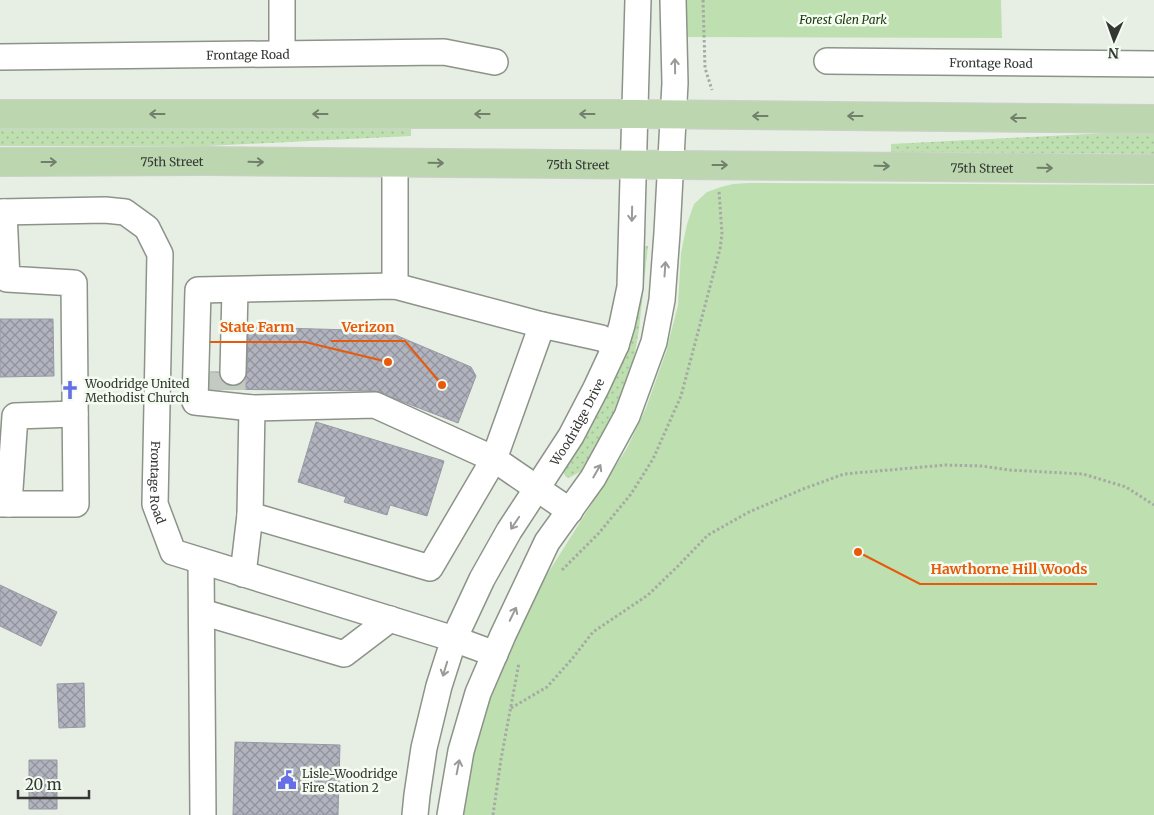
<svg xmlns="http://www.w3.org/2000/svg" width="1154" height="815" viewBox="0 0 1154 815" font-family="Merriweather,serif">
<style>
.grass{fill:url(#grass-dots)}
.park{fill:#bedfb0}
.building{fill:url(#building-cross-hatch);stroke:#979aa5}
.lines{fill:none;stroke-linecap:round;stroke-linejoin:round}
.minor-tunnel{stroke:#c3cac1;stroke-width:25;stroke-dasharray:25 12;stroke-linecap:butt}
.minor-casing{stroke:#8c9389;stroke-width:28}
.major-casing{stroke:#cecfce;stroke-width:30}
.path{stroke:#a5aba3;stroke-width:3;stroke-dasharray:2.5 2.5;stroke-linecap:butt}
.minor{stroke:#fff;stroke-width:25}
.major{stroke:#bcd7b0;stroke-width:28}
.oneway{stroke:#9a9b99}
.oneway2{stroke:#717f6b}
.labels{text-anchor:middle;dominant-baseline:central;stroke-width:5;stroke-linejoin:round;paint-order:stroke}
.park-label{font-size:12px;font-style:italic;fill:#1a3908;stroke:#f4fcf1}
.street-label{font-size:12px;fill:#343733;stroke:#f4fcf1}
.poi-label{font-size:12px;fill:#343733;stroke:#f4fcf1;text-anchor:start}
.leader{fill:none;stroke:#e8590c;stroke-width:2}
.callout-dot{fill:#e8590c;stroke:#f4fcf1;stroke-width:2}
.callout-label{font-size:14px;text-anchor:middle;font-weight:bold;fill:#e8590c;stroke:#f4fcf1;stroke-width:5;stroke-linejoin:round;paint-order:stroke}
</style>
<defs>
<pattern id="grass-dots" width="8" height="8" patternUnits="userSpaceOnUse" patternTransform="scale(1.25)"><rect width="8" height="8" fill="#bedfb0"/><path d="M2 2h.1M6 6h.1" fill="none" stroke="#a4c098" stroke-width="1.8" stroke-linecap="round"/></pattern>
<pattern id="building-cross-hatch" width="8" height="8" patternUnits="userSpaceOnUse" patternTransform="scale(1.25)"><rect width="8" height="8" fill="#b1b3be"/><path d="M0 0l8 8M0 8l8-8" fill="none" stroke="#91929b"/></pattern>
</defs>
<rect width="100%" height="100%" fill="#e7efe4"/>
<path class="grass" d="M0,126L411,128V136L207,146H0Z
M1108,133L1154,134V154L891,152V144Z
M645,246H648L639,329L632,370L624,398L583,470L569,478L565,476L563,471L638,307Z"/>
<path class="park" d="M685,0H1001L1002,38L685,37Z
M748,183L1154,185V815H461L469,767L485,707L527,606L627,448L646,408L666,352L678,305L681,253L687,224L694,204L707,192L721,187L733,184Z"/>
<path class="building" d="M0,319H53L54,376L0,377Z
M248,327L386,331L471,367L476,376L458,423L375,391L210,389V372H219L221,379L225,384L232,386L239,385L245,380L247,372Z
M316,422L444,461L427,516L390,505L387,515L344,502L346,497L298,482Z
M0,585L57,612L41,646L0,626Z
M84,683L85,727L59,728L57,684Z
M235,742L340,745L338,815H233Z
M29,760H57V809H29Z"/>
<g class="lines">
<path class="minor-tunnel" d="M233,372V390
M208,390L209,372"/>
<g class="minor-casing">
<g id="minor">
<path d="M282,0V53"/>
<path id="s1" d="M0,57L444,52L495,62"/>
<path id="s2" d="M827,61L1154,64"/>
<path d="M395,163V286"/>
<path id="s3" d="M0,212L105,210L125,212L147,228L160,254L155,504L173,552L454,639L495,654"/>
<path d="M233,372L235,290"/>
<path d="M0,504H76L74,283L7,279L4,212"/>
<path d="M9,504L15,416L75,414"/>
<path d="M570,511L494,459L375,405L252,408L195,402L198,290L395,286L542,325L601,338L616,345"/>
<path d="M250,515L430,568L494,459L542,325"/>
<path d="M201,561L203,815"/>
<path d="M243,574L250,515L252,408"/>
<path d="M202,612L344,654L390,619"/>
<path id="s4" d="M415,815L417,795L424,748L439,686L454,639L482,579L509,531L571,436L596,388L616,345L622,325L630,287L638,0"/>
<path d="M450,815L461,751L478,693L503,635L547,542L593,478L627,416L654,342L662,300L667,233L675,83L673,0"/>
</g>
</g>
<g class="major-casing">
<g id="major">
<path d="M0,114H636L1154,119"/>
<path id="s5" d="M0,162L207,161L1154,169"/>
</g>
</g>
<path class="path" d="M703,0L705,68L712,90
M562,570L599,533L631,494L653,459L681,396L720,249L722,234L719,191
M511,708L547,687L572,659L593,632L648,595L678,566L708,535L749,512L803,489L844,474L945,465L982,466L1009,470L1083,474L1126,487L1154,505
M493,815L501,759L519,663"/>
<use href="#minor" class="minor"/>
<use href="#major" class="major"/>
</g>
<defs><path id="oneway-shaft" d="M-6 0H5M1.5-3L5.5 0L1.5 3" fill="none" stroke-width="1.6" stroke-linecap="round" stroke-linejoin="round" transform="scale(1.25)"/></defs>
<g class="oneway">
<use href="#oneway-shaft" transform="translate(675 66) rotate(-91)"/>
<use href="#oneway-shaft" transform="translate(632 214) rotate(91)"/>
<use href="#oneway-shaft" transform="translate(665 269) rotate(-86)"/>
<use href="#oneway-shaft" transform="translate(597 471) rotate(-60)"/>
<use href="#oneway-shaft" transform="translate(515 523) rotate(124)"/>
<use href="#oneway-shaft" transform="translate(513 614) rotate(-64)"/>
<use href="#oneway-shaft" transform="translate(445 669) rotate(107)"/>
<use href="#oneway-shaft" transform="translate(458 767) rotate(-79)"/>
</g>
<g class="oneway2">
<use href="#oneway-shaft" transform="translate(157 114) rotate(180)"/>
<use href="#oneway-shaft" transform="translate(320 114) rotate(180)"/>
<use href="#oneway-shaft" transform="translate(482 114) rotate(180)"/>
<use href="#oneway-shaft" transform="translate(587 114) rotate(-180)"/>
<use href="#oneway-shaft" transform="translate(760 116) rotate(-180)"/>
<use href="#oneway-shaft" transform="translate(855 116) rotate(-180)"/>
<use href="#oneway-shaft" transform="translate(1018 118) rotate(-180)"/>
<use href="#oneway-shaft" transform="translate(49 162)"/>
<use href="#oneway-shaft" transform="translate(256 162) rotate(1)"/>
<use href="#oneway-shaft" transform="translate(436 163) rotate(1)"/>
<use href="#oneway-shaft" transform="translate(720 165)"/>
<use href="#oneway-shaft" transform="translate(882 166) rotate(1)"/>
<use href="#oneway-shaft" transform="translate(1045 168) rotate(1)"/>
</g>
<defs>
<g id="church-bare" transform="scale(1.5)"><path d="M-1.2-6h2.4v3.5h3.3v2.4h-3.3V6h-2.4V-.1h-3.3v-2.4h3.3Z" fill="#666fe8" stroke="#f4fcf1" stroke-width="2.5" paint-order="stroke"/></g>
<g id="civic-bare" transform="scale(1.5)"><path d="M-.6-6.5H3V-4.5H.6V-3L4-1V1h2V6H-6V1h2V-1L-.6-3ZM-1.2 2.5V6h2.4V2.5Z" fill="#666fe8" stroke="#f4fcf1" stroke-width="2.5" paint-order="stroke"/></g>
</defs>
<g fill-rule="evenodd">
<use href="#church-bare" x="70" y="390"/>
<use href="#civic-bare" x="287" y="780"/>
</g>
<g class="labels">
<g class="park-label">
<text x="843" y="19">Forest Glen Park</text>
</g>
<g class="street-label">
<text stroke="none"><textPath href="#s1" startOffset="248">Frontage Road</textPath></text>
<text stroke="none"><textPath href="#s2" startOffset="164">Frontage Road</textPath></text>
<text stroke="none"><textPath href="#s5" startOffset="172">75th Street</textPath></text>
<text stroke="none"><textPath href="#s5" startOffset="578">75th Street</textPath></text>
<text stroke="none"><textPath href="#s5" startOffset="982">75th Street</textPath></text>
<text stroke="none"><textPath href="#s4" startOffset="431">Woodridge Drive</textPath></text>
<text stroke="none"><textPath href="#s3" startOffset="410">Frontage Road</textPath></text>
</g>
<g class="poi-label">
<text x="85" y="383">Woodridge United<tspan x="85" dy="14">Methodist Church</tspan></text>
<text x="302" y="773">Lisle-Woodridge<tspan x="302" dy="14">Fire Station 2</tspan></text>
</g>
</g>
<path class="leader" d="M442 385L405 341H331M388 362L305 342H210M858 552L920 584H1097"/>
<g class="callout-dot">
<circle cx="442" cy="385" r="5"/>
<circle cx="388" cy="362" r="5"/>
<circle cx="858" cy="552" r="5"/>
</g>
<g class="callout-label">
<text x="368" y="332">Verizon</text>
<text x="257" y="332">State Farm</text>
<text x="1009" y="574">Hawthorne Hill Woods</text>
</g>
<g transform="translate(1114 40) rotate(182)" stroke="#f4fcf1" stroke-width="4" paint-order="stroke">
<path d="M0-4L9 19L0 12L-9 19Z" fill="#343733"/>
<text y="-8" font-size="14" font-weight="bold" text-anchor="middle" fill="#343733">N</text>
</g>
<path d="M18 790v8h71v-8" fill="none" stroke="#343733" stroke-width="2.5"/>
<text x="25" y="790" font-size="15" fill="#343733" stroke="#f4fcf1" stroke-width="4" paint-order="stroke">20 m</text>
</svg>
